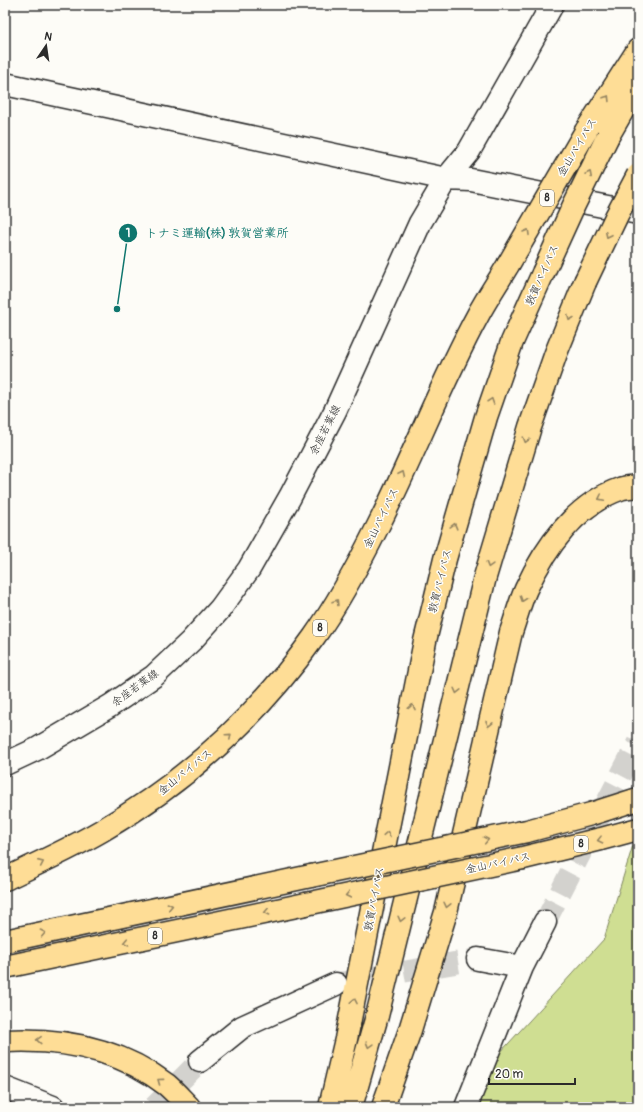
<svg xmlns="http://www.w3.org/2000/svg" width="643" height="1112" viewBox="0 0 643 1112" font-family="Pangolin,'Klee One',sans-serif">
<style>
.green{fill:#cfde92;stroke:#7d845e}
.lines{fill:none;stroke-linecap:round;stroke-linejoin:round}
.street-tunnel{stroke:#d3d2ce;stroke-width:22;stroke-dasharray:22 11;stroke-linecap:butt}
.street-casing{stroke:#2b2b2b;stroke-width:25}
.secondary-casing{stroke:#2b2b2b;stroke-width:25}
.highway-casing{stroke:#2b2b2b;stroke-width:25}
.street{stroke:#fdfcf7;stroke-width:22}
.secondary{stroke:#fdfcf7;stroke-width:22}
.highway{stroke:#fedd96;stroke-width:22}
.highway-bridge-casing{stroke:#2b2b2b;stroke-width:25;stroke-linecap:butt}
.highway-bridge{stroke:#fedd96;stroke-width:22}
.oneway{stroke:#948460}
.labels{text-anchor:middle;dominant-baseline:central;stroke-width:3;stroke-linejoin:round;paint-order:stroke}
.shield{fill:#fdfcf7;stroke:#6a6a68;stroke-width:1}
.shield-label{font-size:10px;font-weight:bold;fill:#2b2b2b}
.street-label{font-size:11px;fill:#2b2b2b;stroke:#fdfcf7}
.leader{fill:none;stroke:#0f766e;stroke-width:1.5}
.callout-dot{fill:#0f766e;stroke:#fdfcf7;stroke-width:1.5}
.mark-label{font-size:12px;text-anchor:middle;font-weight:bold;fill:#fff}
.callout-label{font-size:12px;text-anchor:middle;font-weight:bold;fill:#0f766e;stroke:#fdfcf7;stroke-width:3;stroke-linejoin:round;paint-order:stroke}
</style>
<rect width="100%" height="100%" fill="#fdfcf7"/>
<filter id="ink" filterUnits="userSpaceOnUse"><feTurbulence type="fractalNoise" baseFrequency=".025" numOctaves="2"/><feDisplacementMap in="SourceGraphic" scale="8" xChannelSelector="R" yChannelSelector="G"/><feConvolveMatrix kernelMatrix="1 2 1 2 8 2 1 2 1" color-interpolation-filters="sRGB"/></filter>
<g filter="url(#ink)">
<path class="green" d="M638,829V1107H480L487,1067L604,939Z"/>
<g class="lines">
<path class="street-tunnel" d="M545,922L638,742
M339,983L478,959
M154,1107L200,1061"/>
<g class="street-casing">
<path id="street" d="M5,84L446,179L469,151L552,5
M478,959L522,967
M200,1061L242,1027L336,984
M5,1088L53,1107
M466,1107L522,967L545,922"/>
</g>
<g class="secondary-casing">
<path id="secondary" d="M5,764L37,749L110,706L154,676L191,641L220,609L249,569L290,497L335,411L420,223L446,179L471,180L638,213"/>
</g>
<g class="highway-casing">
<path id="highway" d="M586,131L638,50
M608,136L638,84
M527,831L591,814L638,799
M523,858L601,839L638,829
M5,879C37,864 70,849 101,831C185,782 258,716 314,637C339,602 359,564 378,526C413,457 441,383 478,315C487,298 498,282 508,265
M5,941L311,876
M5,967L306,904
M5,1041C63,1038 120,1049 167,1085C175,1092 182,1100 189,1107
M330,1107L346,1039L425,641L445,559L486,417L512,342L543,273
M351,1107L377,1016L485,577L530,427L556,353L585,282
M383,1107L410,1030L446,912L511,632C516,618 520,602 526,589C545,548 576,504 620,489C625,487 632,487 638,486"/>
</g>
<use href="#street" class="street"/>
<use href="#secondary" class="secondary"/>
<use href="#highway" class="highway"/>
<g class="highway-bridge-casing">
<path id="highway-bridge" d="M508,265L586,131
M543,273L574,205L608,136
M585,282L617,215L638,175
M311,876L527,831
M306,904L523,858"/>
</g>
<use href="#highway-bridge" class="highway-bridge"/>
</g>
<defs><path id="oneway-chevron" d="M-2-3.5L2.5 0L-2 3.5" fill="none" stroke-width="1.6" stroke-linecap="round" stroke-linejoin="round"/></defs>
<g class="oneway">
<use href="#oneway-chevron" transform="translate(607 98) rotate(-58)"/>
<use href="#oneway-chevron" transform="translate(589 174) rotate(-63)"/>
<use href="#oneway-chevron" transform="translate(527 232) rotate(-60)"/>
<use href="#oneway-chevron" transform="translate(608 235) rotate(115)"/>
<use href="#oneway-chevron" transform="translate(570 318) rotate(113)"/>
<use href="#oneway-chevron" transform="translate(491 401) rotate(-71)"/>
<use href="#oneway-chevron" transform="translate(526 440) rotate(107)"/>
<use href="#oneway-chevron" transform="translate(402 474) rotate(-65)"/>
<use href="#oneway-chevron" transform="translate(601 498) rotate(154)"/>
<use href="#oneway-chevron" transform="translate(454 526) rotate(-75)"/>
<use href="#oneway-chevron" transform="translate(489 565) rotate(106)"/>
<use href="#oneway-chevron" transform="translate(523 599) rotate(109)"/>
<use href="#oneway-chevron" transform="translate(336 602) rotate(-58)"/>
<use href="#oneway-chevron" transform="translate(457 691) rotate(104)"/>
<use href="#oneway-chevron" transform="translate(412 707) rotate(-79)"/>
<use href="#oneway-chevron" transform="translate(489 724) rotate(103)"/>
<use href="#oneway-chevron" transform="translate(229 736) rotate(-42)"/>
<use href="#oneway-chevron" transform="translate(387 834) rotate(-79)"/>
<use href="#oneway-chevron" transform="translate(486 840) rotate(-12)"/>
<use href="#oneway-chevron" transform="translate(600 840) rotate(166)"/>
<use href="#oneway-chevron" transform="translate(41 863) rotate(-24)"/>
<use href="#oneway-chevron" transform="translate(348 895) rotate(168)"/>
<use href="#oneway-chevron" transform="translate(447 905) rotate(103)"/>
<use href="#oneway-chevron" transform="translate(170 906) rotate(-12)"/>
<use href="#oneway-chevron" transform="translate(267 912) rotate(168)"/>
<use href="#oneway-chevron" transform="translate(401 919) rotate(104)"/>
<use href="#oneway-chevron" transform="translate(43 933) rotate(-12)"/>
<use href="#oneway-chevron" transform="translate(126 942) rotate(168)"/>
<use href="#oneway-chevron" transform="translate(354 1001) rotate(-79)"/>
<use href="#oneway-chevron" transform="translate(39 1040) rotate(-177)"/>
<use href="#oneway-chevron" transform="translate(369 1045) rotate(106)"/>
<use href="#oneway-chevron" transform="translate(160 1081) rotate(-144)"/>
</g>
</g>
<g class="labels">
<g class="shield">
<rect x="540" y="190" width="14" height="16" rx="3"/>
<rect x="313" y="620" width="14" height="16" rx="3"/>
<rect x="574" y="836" width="14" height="16" rx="3"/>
<rect x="148" y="928" width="14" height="16" rx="3"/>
</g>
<g class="shield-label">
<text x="547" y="198">8</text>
<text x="320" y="628">8</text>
<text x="581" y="844">8</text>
<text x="155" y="936">8</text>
</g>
<g class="street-label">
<text transform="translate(577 147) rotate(-59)">金山バイパス</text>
<text transform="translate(542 275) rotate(-66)">敦賀バイパス</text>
<text transform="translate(325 430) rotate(-63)">余座若葉線</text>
<text transform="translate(381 518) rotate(-64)">金山バイパス</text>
<text transform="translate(440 581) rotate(-76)">敦賀バイパス</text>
<text transform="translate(135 688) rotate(-36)">余座若葉線</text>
<text transform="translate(185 772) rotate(-39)">金山バイパス</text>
<text transform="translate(498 863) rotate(-12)">金山バイパス</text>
<text transform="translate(374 899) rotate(-79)">敦賀バイパス</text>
</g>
</g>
<path class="leader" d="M117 309L128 233"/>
<g class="callout-dot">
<circle cx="117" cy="309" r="4"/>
<circle cx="128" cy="233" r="10"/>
</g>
<g class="mark-label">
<text x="128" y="237">1</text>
</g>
<g class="callout-label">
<text x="217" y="237">トナミ運輸(株) 敦賀営業所</text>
</g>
<rect width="643" height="1112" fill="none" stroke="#fdfcf7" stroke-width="20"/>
<rect x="10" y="10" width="623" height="1092" fill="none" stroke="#2b2b2b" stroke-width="1.5" filter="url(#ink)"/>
<g transform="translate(46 46) rotate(13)" stroke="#fdfcf7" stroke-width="3" paint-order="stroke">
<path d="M0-3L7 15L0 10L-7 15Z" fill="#2b2b2b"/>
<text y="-6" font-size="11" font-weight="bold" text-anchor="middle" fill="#2b2b2b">N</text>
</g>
<path d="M489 1078v6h86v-6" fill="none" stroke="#2b2b2b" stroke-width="2"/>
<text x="495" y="1078" font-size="12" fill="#2b2b2b" stroke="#fdfcf7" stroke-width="3" paint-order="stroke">20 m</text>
</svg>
